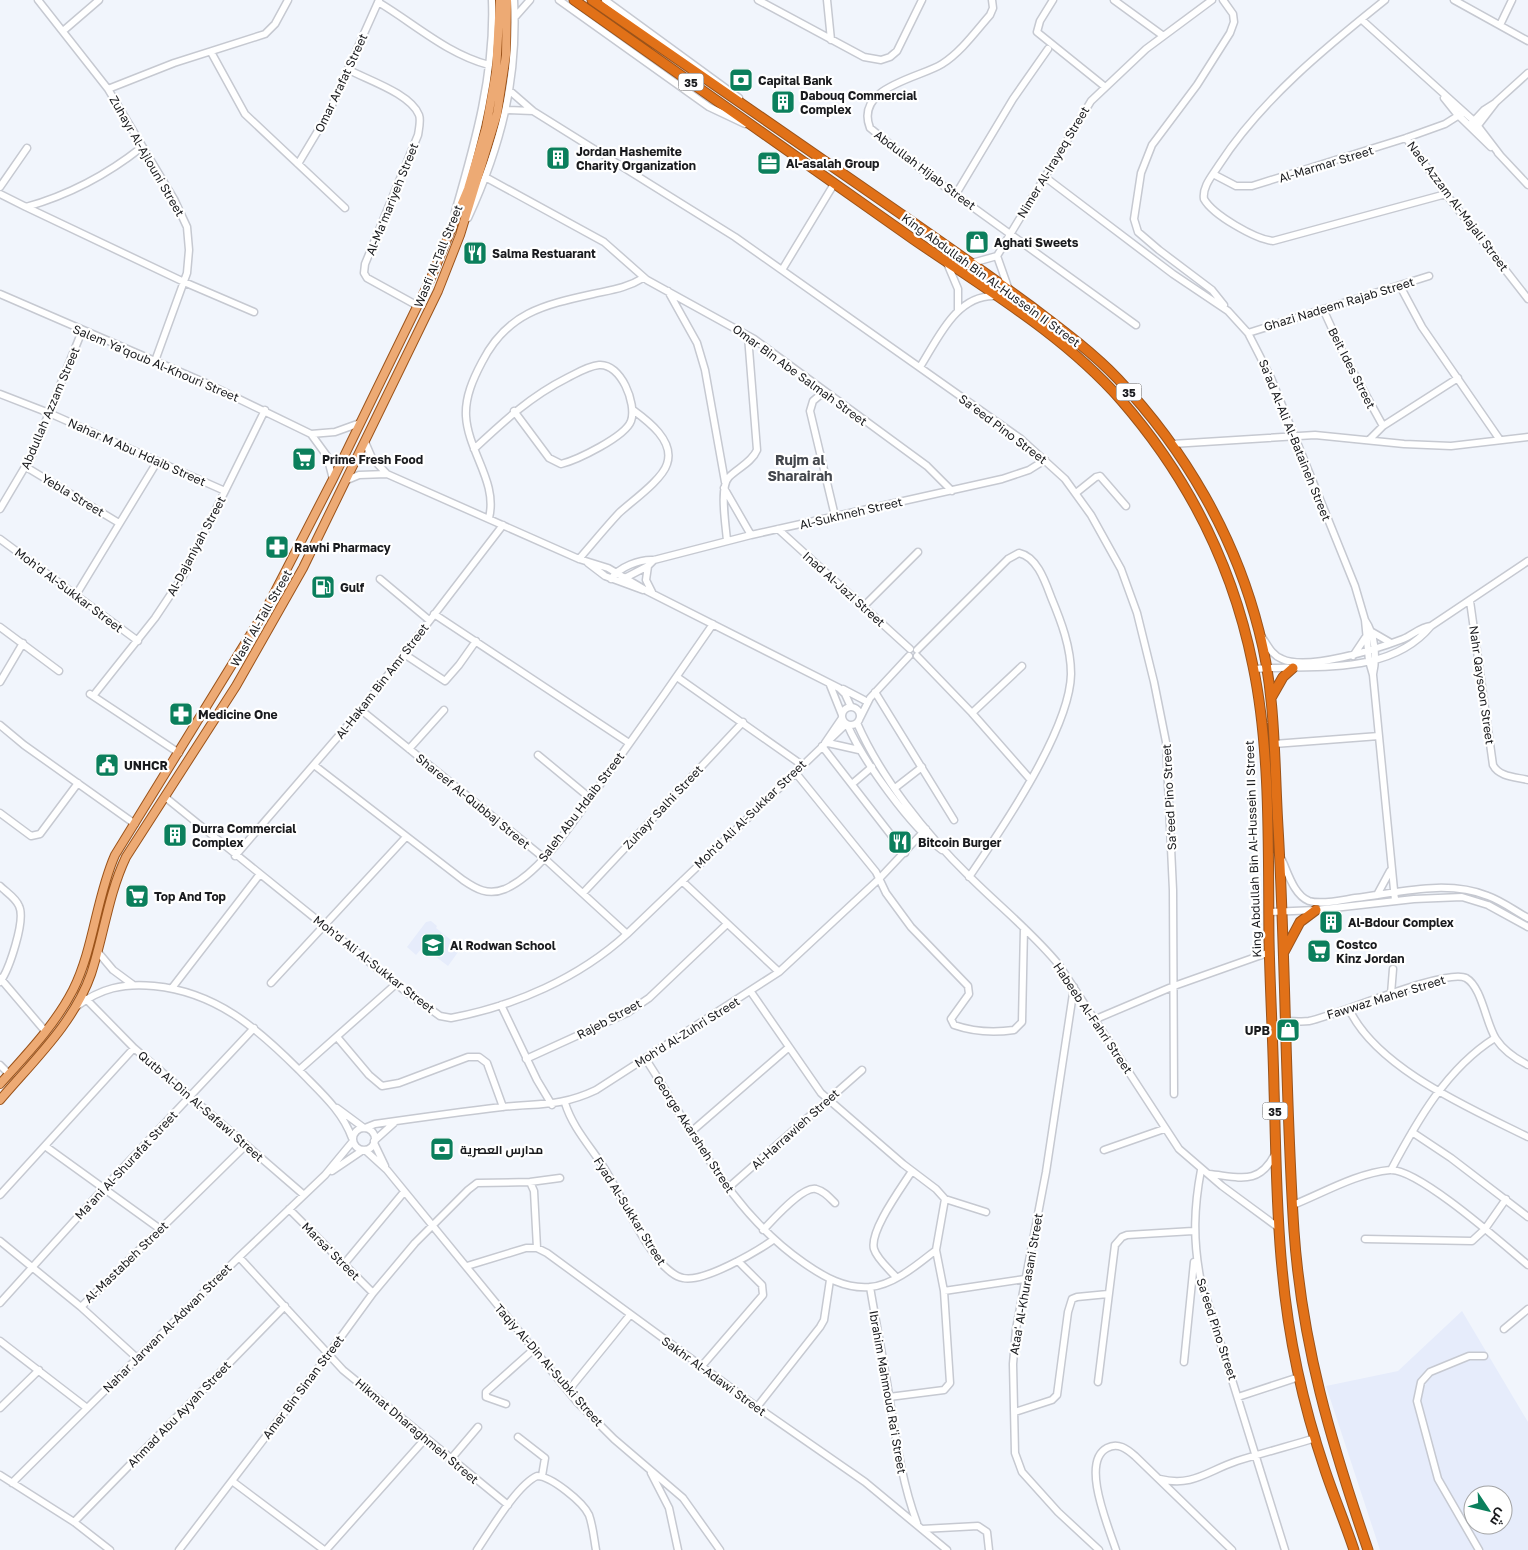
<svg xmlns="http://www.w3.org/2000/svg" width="1528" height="1550" viewBox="0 0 1528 1550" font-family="'Golos Text',Cairo,sans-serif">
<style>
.built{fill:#e6ecfb;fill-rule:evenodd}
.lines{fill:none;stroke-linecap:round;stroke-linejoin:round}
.minor-casing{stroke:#c6c9d1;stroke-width:9}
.major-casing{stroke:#9b531a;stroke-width:10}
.highway-casing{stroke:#9b531a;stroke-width:11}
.minor{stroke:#fff;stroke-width:6}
.major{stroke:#edaa74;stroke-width:8}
.highway{stroke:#e17118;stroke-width:9}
.labels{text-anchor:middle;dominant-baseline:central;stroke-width:4.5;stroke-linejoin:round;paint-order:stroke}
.shield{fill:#fff;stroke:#5f5f62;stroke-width:1}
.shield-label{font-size:11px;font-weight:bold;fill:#1a1b1e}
.poi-label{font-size:12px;font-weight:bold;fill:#1a1b1e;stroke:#fff;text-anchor:start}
.street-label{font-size:12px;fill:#1a1b1e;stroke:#fff}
.neighbourhood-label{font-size:14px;font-weight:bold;fill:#44474d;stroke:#fff}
</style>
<rect width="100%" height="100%" fill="#f1f5fc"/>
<path class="built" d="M431,921L437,926L436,928L461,948L448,966L423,947L416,955L407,947L426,922Z
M1462,1311L1528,1422V1550H1380L1326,1386L1398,1371ZM1473,1495H1503V1525H1473Z"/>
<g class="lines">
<g class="minor-casing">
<path id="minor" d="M38,0L108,89L174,199L187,227L189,250L187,273L155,361
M559,0L709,107L745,124
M605,0L739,98
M758,0L864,57L881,60L890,57L897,51L922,0
M827,0L831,40
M992,0L993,8L990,15C976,31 961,52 942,64C920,78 854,87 870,128L927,174L1136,325
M1053,0L1040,21L1037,32L1104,86
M1114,0L1162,35
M1223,0L1233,14L1234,22L1230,33L1197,85L1152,145L1141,173L1134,219L1138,232L1159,250L1212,290L1224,305
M1385,0C1325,48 1261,100 1219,165C1212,176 1202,187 1204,199C1213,215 1255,239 1273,241L1446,194
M1454,0L1528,41
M378,2C415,24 447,54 489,65
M515,17L530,0
M1362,20L1474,121L1500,155
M1500,25L1512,0
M63,31L99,0
M211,52L245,114L345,208
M349,70C368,80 411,94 419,115C421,120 419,129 418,135L365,264L364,273L367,278L418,306
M108,89L174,63L265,34L275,24L288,0
M510,91L533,111L735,237L1021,439L1065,479L1091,515L1121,569L1137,613L1154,682L1166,742L1173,890L1174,1094
M1444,98L1456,113L1491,147
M506,110L533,111
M1471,124L1484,110L1495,103
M1476,128L1496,102L1528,73
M1406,138L1446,194L1528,299
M1498,153L1528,185
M298,164L328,114L379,0
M1213,174L1236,186H1252L1406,138L1445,124L1464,112
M1045,177L1173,274L1228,311L1248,333L1271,378L1355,586L1365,620L1369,661L1373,675L1395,900
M487,178L604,242L647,280L754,339L927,466L952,491
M0,187L27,148
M0,194L26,207C69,195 108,174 142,147
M956,194L1013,99L1048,49
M26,207L184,282L254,312
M455,212C475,143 495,73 492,0
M468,218C501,146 518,80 514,0
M997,256L1009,290
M947,263L958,289V310
M972,263L997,256L1091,101L1146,49L1212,0
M782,270L834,184
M1400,286L1422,327L1500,440
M668,291L697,343L705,370L725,482
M0,294L208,384L311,434L327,456L333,479
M1323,309L1345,357L1383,426
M1248,333L1429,276
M920,367C938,339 956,294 996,296
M0,394L49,413L225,491
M827,395H820L813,401L810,411L835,516
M311,434L335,432L360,423
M1369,440L1383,426L1458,378
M365,442L372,458L387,474L579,559L608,568L647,591L839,688L845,694L851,707
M1172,444L1315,435L1404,444L1451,446L1528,437
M474,449C504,421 531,396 567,378C577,373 588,366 599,365C621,363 637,404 631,421C625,437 577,460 561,464L549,458L514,411
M26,467L119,523
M347,480L359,475L387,474
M724,488L751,535
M1076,493L1096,477L1100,476L1126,506
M0,509L32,455L82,331
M489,518C498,482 468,452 466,416C465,397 473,379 482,362C507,313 543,305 593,294C611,290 627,288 643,278
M778,529L910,649
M0,539L138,641
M727,541C726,526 719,487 729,477C738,468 752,462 757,450L748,336
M579,559C592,544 605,528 619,513C632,501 662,480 667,464C675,441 648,421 633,410
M588,563L605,576L643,590
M648,566L646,580L652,592
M380,579L429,620
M611,579C619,567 640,559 654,560L751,535L1002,479L1029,470L1045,460
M623,579L648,566L654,560
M76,595L157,462
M1470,601L1493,765C1499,777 1516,777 1528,780
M864,606L918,552
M434,614L629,743
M1365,620C1375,635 1377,656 1373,674
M0,627L59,671
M1372,632L1391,643
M1262,637C1268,646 1272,655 1282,659C1308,671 1377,649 1403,639C1413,635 1420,627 1431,626
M917,650L1008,559L1019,553C1037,557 1045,581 1051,597C1061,621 1071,647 1071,674C1070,730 1001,830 969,877
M404,654L445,681L459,665L476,641
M917,656L972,713L1030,779
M1353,656L1365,638
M1254,669C1312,664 1389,677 1431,626L1528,561
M677,677L802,765
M0,682L23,643
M830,685L842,715
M843,689L864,700
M875,692L954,820
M90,694L179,753
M93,696L155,618L183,576L265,410
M842 716a9 9 0 1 1 18 0a9 9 0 1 1-18 0Z
M361,710L544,858L627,934
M972,713L1022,666
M860,718L870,698L909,656
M857,723C881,778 926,834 969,876C999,906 1032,932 1059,965L1179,1149L1222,1186L1279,1228
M847,724C863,761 910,826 942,850
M0,725L24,745L135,824
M825,743L842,718
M828,743L859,750
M1274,744L1379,736
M822,746L905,853
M409,749L444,710
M538,755L590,798
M314,765L463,880C476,889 488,896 505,889C543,872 574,819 599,786C638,732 676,678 713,624
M795,772L876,872L886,893L911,927L968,986L969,994L951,1019L954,1025C974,1032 993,1033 1014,1030L1022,1022L1024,928
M852,784L872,767
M895,788L922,767
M165,797L405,991L440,1016L451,1018C515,1006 579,978 627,934L846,724
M0,813L31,836L40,834L78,783
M235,856L361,710L503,525
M1282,860C1288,873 1294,895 1309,901C1322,905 1342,900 1355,898C1398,893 1446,879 1488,896C1502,901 1515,911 1528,918
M682,881L779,972
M0,886C6,892 16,898 19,906C26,920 9,970 0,982
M584,892L743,722
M1377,895L1390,871
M1269,912L1316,910L1414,899L1462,897L1488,905L1528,927
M97,951L113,970L132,984
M0,978L45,1031
M271,983L406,837
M1074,987L1046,1172L1016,1329L1013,1364L1015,1453L1022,1472L1058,1512L1099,1550
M172,988L260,874
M751,992L821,1093L903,1164L936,1189L945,1199L936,1250L944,1291L950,1383L944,1390L889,1397
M1391,994L1393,969
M86,999L134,1048L304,1195
M501,1005L537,1080L552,1105
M76,1007C100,988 124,983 154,986C216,992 257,1028 299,1070C319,1091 342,1110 352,1138
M1349,1009C1377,1069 1472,1109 1528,1137
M1096,1019L1174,986L1270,952
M1286,1021C1294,1021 1302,1022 1309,1021C1338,1015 1446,968 1466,978C1482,987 1486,1024 1496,1039C1504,1051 1516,1059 1528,1065
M337,1037L369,1075L382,1086L399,1083L468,1057H479L487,1063L503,1107
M645,1058C693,1131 730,1212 804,1263C824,1277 845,1289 870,1287C894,1285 918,1264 936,1250
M526,1059L627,1013L649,998L727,924
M0,1065L9,1074
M299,1070L396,984
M565,1103C573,1129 592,1148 606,1171C624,1201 639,1236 661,1263C667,1269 675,1277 683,1278C703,1283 756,1252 773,1240
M337,1108L364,1128
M353 1139a11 11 0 1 1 22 0a11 11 0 1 1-22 0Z
M365,1128L375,1124C417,1118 460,1112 502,1107C539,1103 560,1107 596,1090L779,972L879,879L926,829
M691,1132L788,1048
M1412,1132L1451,1158L1528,1217
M374,1141L394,1123
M374,1143L385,1166
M45,1146L160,1229
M365,1150L387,1170L577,1402L614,1439L683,1498L720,1550
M1104,1150L1164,1129
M1201,1170C1194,1207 1193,1239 1200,1277L1285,1550
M1391,1170C1417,1121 1447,1068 1495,1038
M332,1171L363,1150
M1209,1174C1239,1177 1259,1186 1275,1154
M530,1182L534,1191L537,1248
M728,1188L862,1070
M0,1195L134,1048
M945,1199L986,1212
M1293,1205C1323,1193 1357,1173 1390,1170C1418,1168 1504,1245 1528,1265
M289,1209L373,1293
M763,1230C773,1220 802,1186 816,1189C824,1191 829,1197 835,1203
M1365,1239L1472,1241L1485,1229L1506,1199
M0,1241L81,1307L246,1145
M239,1257L343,1370L508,1505
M345,1263L404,1192
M467,1266L526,1248H537L547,1253L757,1407L865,1482L947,1550
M896,1277C889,1269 877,1259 874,1249C869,1231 902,1187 912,1171
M870,1287C875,1317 881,1347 886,1377C895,1428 899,1474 917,1523
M944,1291L1025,1279
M0,1303L104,1188L254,1028
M81,1307L137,1358
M1504,1329L1528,1309
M0,1341L87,1408
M1184,1362L1194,1262
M701,1367L763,1295L762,1285L738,1261
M1098,1382L1115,1245L1122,1237L1127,1235L1193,1231
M568,1391L630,1315
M1238,1397L1299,1377
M506,1404L486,1397V1392L533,1350
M757,1407L820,1327L824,1320L830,1280
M0,1408L39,1370
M1015,1412L1052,1400L1057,1395L1068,1312L1072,1299L1077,1297L1108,1294
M518,1437L545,1458L542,1476
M450,1460L478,1427
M651,1473L669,1508L678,1550
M0,1475L74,1522L110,1550
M1160,1479C1193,1487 1207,1471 1237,1461C1263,1453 1289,1446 1316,1438
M232,1481L324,1550
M12,1483L239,1257L325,1175L353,1141
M74,1522L285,1306
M922,1529L978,1526L987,1532L989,1550
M179,1550L319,1367L373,1293L415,1243L468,1190L477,1183L530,1182L560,1178
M326,1550L425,1439
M477,1550C490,1531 517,1485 537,1476C551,1476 583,1502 589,1515C593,1526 594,1539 596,1550
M1116,1550C1109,1528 1080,1462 1107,1448C1118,1442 1127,1449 1135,1456L1232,1550
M1479,1550L1438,1479L1417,1401L1421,1382L1430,1372L1469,1356H1484"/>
</g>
<g class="major-casing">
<path id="major" d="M0,1084C26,1055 55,1025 73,990C94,948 96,898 115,855L265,611L333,479L431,278L468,189L486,128L496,72L500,0
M0,1100C33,1061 74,1023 91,974C104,935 108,895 126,857L236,686L303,568L438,291L460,235L497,114L506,55L507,0"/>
</g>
<g class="highway-casing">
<path id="highway" d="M574,0C687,80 800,159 913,239C984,288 1063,334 1121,400C1188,477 1233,566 1253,666C1271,752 1268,852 1269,939C1270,989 1273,1039 1274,1089C1276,1149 1276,1209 1282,1268C1288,1337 1303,1405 1325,1470C1334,1497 1345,1523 1354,1550
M592,0C695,72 798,143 901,214C945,245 989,275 1032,307C1061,329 1092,352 1118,379C1185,450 1235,536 1259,631C1276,695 1274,761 1278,827C1286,961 1285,1096 1294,1231C1302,1345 1331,1442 1368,1550
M1271,698L1283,677L1293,668
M1284,952L1300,922L1316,910"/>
</g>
<use href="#minor" class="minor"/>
<use href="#major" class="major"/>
<use href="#highway" class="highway"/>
</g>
<defs>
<g id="bank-square" transform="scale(1.25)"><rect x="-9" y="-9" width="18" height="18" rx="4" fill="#0b7f5c" stroke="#fff"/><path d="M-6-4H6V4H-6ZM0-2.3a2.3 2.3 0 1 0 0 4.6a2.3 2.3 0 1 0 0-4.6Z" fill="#fff"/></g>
<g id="building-square" transform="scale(1.25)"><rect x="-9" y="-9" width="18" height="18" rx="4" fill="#0b7f5c" stroke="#fff"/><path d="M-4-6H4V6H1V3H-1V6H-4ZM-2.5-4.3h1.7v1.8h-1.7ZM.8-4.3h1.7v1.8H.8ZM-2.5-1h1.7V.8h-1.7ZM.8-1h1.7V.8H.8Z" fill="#fff"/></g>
<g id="office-square" transform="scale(1.25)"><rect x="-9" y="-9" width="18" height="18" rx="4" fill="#0b7f5c" stroke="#fff"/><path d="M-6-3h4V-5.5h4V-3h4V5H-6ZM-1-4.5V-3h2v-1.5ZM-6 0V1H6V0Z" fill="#fff"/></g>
<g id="shop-square" transform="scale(1.25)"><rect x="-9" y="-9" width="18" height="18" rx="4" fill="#0b7f5c" stroke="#fff"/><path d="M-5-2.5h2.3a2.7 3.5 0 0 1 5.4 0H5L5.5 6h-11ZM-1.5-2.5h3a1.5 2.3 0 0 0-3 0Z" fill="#fff"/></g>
<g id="restaurant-square" transform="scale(1.25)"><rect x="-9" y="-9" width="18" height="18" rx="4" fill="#0b7f5c" stroke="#fff"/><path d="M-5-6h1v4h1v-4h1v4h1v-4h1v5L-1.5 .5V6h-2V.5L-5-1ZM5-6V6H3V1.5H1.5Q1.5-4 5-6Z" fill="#fff"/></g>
<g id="supermarket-square" transform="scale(1.25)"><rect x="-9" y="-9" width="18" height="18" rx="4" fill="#0b7f5c" stroke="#fff"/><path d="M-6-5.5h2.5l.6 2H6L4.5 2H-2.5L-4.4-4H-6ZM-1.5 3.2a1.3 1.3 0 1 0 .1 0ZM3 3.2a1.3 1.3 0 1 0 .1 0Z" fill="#fff"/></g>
<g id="pharmacy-square" transform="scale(1.25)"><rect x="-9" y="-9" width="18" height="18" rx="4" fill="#0b7f5c" stroke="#fff"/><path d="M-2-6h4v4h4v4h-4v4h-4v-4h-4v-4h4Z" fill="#fff"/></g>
<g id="fuel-square" transform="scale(1.25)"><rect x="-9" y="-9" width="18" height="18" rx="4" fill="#0b7f5c" stroke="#fff"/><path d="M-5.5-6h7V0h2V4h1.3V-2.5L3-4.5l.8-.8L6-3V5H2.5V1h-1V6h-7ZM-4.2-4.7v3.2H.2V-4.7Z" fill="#fff"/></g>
<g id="civic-square" transform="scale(1.25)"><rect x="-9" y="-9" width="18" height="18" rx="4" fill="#0b7f5c" stroke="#fff"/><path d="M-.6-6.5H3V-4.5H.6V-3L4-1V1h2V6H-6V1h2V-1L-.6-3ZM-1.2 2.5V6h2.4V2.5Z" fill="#fff"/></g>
<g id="school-square" transform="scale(1.25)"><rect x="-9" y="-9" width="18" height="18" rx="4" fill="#0b7f5c" stroke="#fff"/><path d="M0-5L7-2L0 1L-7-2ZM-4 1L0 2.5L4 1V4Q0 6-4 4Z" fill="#fff"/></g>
</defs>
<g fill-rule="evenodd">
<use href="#bank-square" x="741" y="80"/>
<use href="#building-square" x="783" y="102"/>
<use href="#building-square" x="558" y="158"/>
<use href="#office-square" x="769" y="163"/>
<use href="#shop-square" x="977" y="242"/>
<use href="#restaurant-square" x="475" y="253"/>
<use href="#supermarket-square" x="304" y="459"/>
<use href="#pharmacy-square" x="277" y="547"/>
<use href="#fuel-square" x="323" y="587"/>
<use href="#pharmacy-square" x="181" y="714"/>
<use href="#civic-square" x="107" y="765"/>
<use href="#building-square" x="175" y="835"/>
<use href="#restaurant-square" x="900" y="842"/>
<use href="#supermarket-square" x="137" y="896"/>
<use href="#building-square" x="1331" y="922"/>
<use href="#school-square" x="433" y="945"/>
<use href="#supermarket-square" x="1319" y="951"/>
<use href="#shop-square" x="1288" y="1030"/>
<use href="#bank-square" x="442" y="1149"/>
</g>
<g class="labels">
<g class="shield">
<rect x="678.5" y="73.5" width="25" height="17" rx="4"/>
<rect x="1116.5" y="383.5" width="25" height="17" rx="4"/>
<rect x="1262.5" y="1102.5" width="25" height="17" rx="4"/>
</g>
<g class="shield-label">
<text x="691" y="82">35</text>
<text x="1129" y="392">35</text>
<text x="1275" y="1111">35</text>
</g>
<g class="poi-label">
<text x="758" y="80">Capital Bank</text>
<text x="800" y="95">Dabouq Commercial<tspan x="800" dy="14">Complex</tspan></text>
<text x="576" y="151">Jordan Hashemite<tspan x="576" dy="14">Charity Organization</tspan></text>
<text x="786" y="163">Al-asalah Group</text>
<text x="994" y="242">Aghati Sweets</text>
<text x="492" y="253">Salma Restuarant</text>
<text x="322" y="459">Prime Fresh Food</text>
<text x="294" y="547">Rawhi Pharmacy</text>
<text x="340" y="587">Gulf</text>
<text x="198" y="714">Medicine One</text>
<text x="124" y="765">UNHCR</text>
<text x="192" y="828">Durra Commercial<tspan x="192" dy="14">Complex</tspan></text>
<text x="918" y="842">Bitcoin Burger</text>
<text x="154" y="896">Top And Top</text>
<text x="1348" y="922">Al-Bdour Complex</text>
<text x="1336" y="944">Costco<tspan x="1336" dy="14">Kinz Jordan</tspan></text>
<text x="450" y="945">Al Rodwan School</text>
<text x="1270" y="1030" text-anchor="end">UPB</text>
<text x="460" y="1149">مدارس العصرية</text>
</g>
<g class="street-label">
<text transform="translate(341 83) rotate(-65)">Omar Arafat Street</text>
<text transform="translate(147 156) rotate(60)">Zuhayr Al-Ajlouni Street</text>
<text transform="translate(1053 162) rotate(-59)">Nimer Al-Irayeq Street</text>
<text transform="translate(1326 164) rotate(-17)">Al-Marmar Street</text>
<text transform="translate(925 170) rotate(37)">Abdullah Hijab Street</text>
<text transform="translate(392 199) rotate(-68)">Al-Ma'mariyeh Street</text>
<text transform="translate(1458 206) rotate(53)">Nael Azzam Al-Majali Street</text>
<text transform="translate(438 256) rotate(-68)">Wasfi Al-Tall Street</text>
<text transform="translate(991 280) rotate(36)">King Abdullah Bin Al-Hussein II Street</text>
<text transform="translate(1339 304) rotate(-17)">Ghazi Nadeem Rajab Street</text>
<text transform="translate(156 363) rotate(23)">Salem Ya'qoub Al-Khouri Street</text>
<text transform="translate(1352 368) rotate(63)">Beit Ides Street</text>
<text transform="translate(800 375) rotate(36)">Omar Bin Abe Salmah Street</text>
<text transform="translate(50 408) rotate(-67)">Abdullah Azzam Street</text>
<text transform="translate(1003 429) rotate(37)">Sa‘eed Pino Street</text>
<text transform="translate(1295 440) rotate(68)">Sa'ad Al-Ali Al-Bataineh Street</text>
<text transform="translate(137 452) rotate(24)">Nahar M Abu Hdaib Street</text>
<text transform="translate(73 495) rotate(31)">Yebla Street</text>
<text transform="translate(851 513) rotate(-13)">Al-Sukhneh Street</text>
<text transform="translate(196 546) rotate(-62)">Al-Dajaniyah Street</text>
<text transform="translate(844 589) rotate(42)">Inad Al-Jazi Street</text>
<text transform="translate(69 590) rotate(37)">Moh'd Al-Sukkar Street</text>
<text transform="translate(261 618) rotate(-60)">Wasfi Al-Tall Street</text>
<text transform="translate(382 681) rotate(-52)">Al-Hakam Bin Amr Street</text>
<text transform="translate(1482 685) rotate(82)">Nahr Qaysoon Street</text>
<text transform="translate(1169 797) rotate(-93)">Sa‘eed Pino Street</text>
<text transform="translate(473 801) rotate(39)">Shareef Al-Qubbaj Street</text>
<text transform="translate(581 807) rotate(-53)">Saleh Abu Hdaib Street</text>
<text transform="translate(663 807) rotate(-47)">Zuhayr Salhi Street</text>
<text transform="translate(750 814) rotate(-44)">Moh'd Ali Al-Sukkar Street</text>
<text transform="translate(1253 849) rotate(-92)">King Abdullah Bin Al-Hussein II Street</text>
<text transform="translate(374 964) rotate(38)">Moh'd Ali Al-Sukkar Street</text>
<text transform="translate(1386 997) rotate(-17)">Fawwaz Maher Street</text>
<text transform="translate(1093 1018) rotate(56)">Habeeb Al-Fahri Street</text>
<text transform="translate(609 1019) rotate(-28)">Rajeb Street</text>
<text transform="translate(687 1032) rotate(-32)">Moh'd Al-Zuhri Street</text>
<text transform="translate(201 1106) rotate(41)">Qutb Al-Din Al-Safawi Street</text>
<text transform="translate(795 1129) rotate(-42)">Al-Harrawieh Street</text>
<text transform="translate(694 1134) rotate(57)">George Akarsheh Street</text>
<text transform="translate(126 1165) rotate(-47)">Ma'ani Al-Shurafat Street</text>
<text transform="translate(630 1211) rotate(58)">Fyad Al-Sukkar Street</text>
<text transform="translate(331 1251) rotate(45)">Marsa' Street</text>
<text transform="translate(126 1262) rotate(-44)">Al-Mastabeh Street</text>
<text transform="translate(1026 1284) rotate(-80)">Ataa' Al-Khurasani Street</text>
<text transform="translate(167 1328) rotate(-45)">Nahar Jarwan Al-Adwan Street</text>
<text transform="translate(1217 1329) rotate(72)">Sa‘eed Pino Street</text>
<text transform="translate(549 1365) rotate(49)">Taqiy Al-Din Al-Subki Street</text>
<text transform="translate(714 1376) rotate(36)">Sakhr Al-Adawi Street</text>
<text transform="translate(303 1387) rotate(-53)">Amer Bin Sinan Street</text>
<text transform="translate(888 1392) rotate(80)">Ibrahim Mahmoud Ra'i Street</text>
<text transform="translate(179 1414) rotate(-46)">Ahmad Abu Ayyah Street</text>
<text transform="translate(417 1431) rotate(40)">Hikmat Dharaghmeh Street</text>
</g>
<g class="neighbourhood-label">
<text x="800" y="459">Rujm al<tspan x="800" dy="16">Sharairah</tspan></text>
</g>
</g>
<g transform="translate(1488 1510) rotate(125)"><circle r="24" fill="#ffffff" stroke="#a3a4a5"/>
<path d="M0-4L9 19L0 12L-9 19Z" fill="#0b7f5c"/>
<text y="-8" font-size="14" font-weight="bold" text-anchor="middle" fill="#1a1b1e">ش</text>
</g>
</svg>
